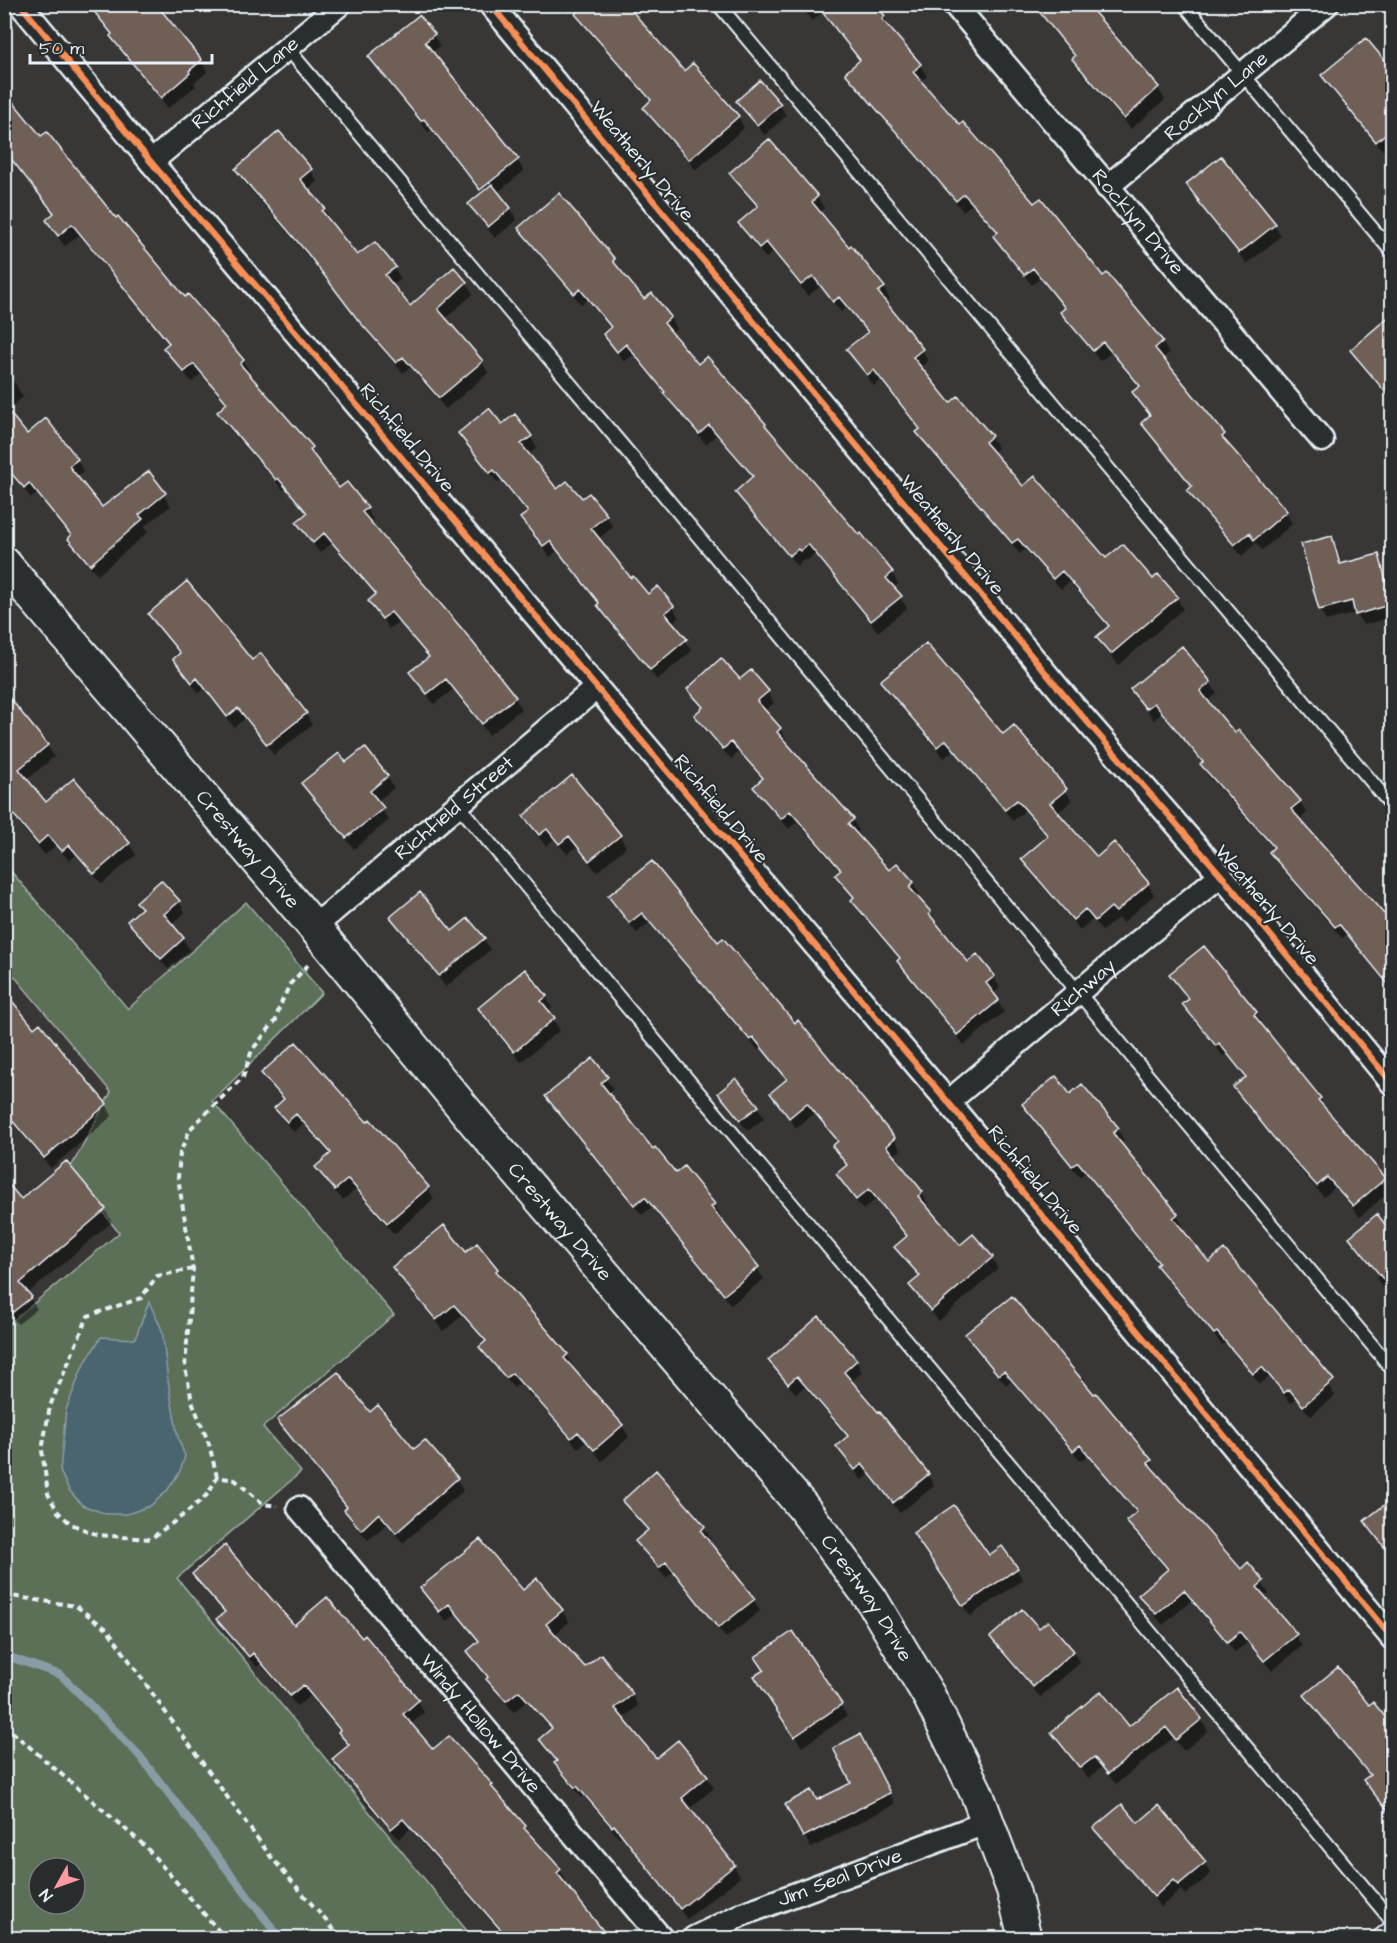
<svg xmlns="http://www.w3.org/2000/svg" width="1397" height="1943" viewBox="0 0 1397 1943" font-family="'Architects Daughter',sans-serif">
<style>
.green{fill:#5b6f59;stroke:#a2b0a8;stroke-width:1.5;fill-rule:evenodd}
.water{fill:#4c6570;stroke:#8a9da6;stroke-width:1.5}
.shadow{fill:#0007}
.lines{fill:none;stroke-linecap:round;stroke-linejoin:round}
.stream{stroke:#8a9da6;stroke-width:8}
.building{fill:#6f5f56;stroke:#e8f1f8;stroke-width:1.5}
.service-casing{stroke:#e8f1f8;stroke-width:16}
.minor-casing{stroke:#e8f1f8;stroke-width:27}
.secondary-casing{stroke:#e8f1f8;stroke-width:36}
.path{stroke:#e8f1f8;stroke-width:4;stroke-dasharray:6 4.5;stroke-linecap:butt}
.service{stroke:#2a2d2e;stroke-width:12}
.minor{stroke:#2a2d2e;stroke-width:22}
.secondary{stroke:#2a2d2e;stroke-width:32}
.cycleway-casing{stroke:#2a2d2e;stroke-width:10}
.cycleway{stroke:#f78f57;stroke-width:6}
.labels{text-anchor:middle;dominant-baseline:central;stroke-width:4.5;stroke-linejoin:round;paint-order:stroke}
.street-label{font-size:20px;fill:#e8f1f8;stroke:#2a2d2e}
</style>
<rect width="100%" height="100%" fill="#383736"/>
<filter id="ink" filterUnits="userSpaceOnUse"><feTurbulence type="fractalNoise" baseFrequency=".0167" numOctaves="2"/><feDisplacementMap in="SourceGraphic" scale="12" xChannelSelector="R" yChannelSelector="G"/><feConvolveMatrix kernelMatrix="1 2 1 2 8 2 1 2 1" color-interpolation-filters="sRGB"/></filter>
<g filter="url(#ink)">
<path class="green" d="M4,863L128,1009L246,902L322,993L212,1101L394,1315L263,1427L301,1472L177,1578L473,1938H5V1327L119,1233L70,1169L111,1092L5,965ZM39,1868H75V1904H39Z"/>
<path class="water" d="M149,1302L162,1330L168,1381L178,1438L185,1456L180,1471L167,1491L150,1506L127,1514H106L82,1505L69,1490L60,1471L66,1410L82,1368L101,1337L135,1339Z"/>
<path class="shadow" d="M87,4H140L201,61L207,72L194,83L196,86L168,108L118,47L112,36Z
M555,4H624L684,73L738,116L744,128L696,170L651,119L645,108L651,102L569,9L563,14Z
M799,4H874L884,17L890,28L889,29L920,65L927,76L920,82L1103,279L1107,275L1162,342L1169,353L1162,359L1224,435L1230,447L1286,512L1292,524L1262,550L1256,543L1242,556L1196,502L1189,491L1193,488L1149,434L1143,423L1151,417L1134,393L1140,388L1111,353L1100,361L1069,323L1062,312L1066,309L1041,278L1032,285L1002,248L995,236L998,234L972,204L963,211L854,84L847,73L861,61L822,13L812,21Z
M1032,4H1086L1158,88L1165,100L1131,129L1080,71L1074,60L1075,58Z
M1267,4H1285L1274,14Z
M433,35L440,46L431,53L517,160L524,171L497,193L510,208L517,220L495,238L477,216L470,205L483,194L431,130L428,132L377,67L370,56Z
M1366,40L1392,71V160L1385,151L1384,152L1329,87L1323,76Z
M760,82L780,105L786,116L765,135L745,113L738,101Z
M4,94L41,138L185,299L188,296L243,361L250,372L248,374L312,448L318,459L316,461L339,490L366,508L373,520L369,523L462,631L515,698L521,709L489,735L454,689L434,704L411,672L429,659L398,622L389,629L370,601L376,596L332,543L320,553L305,534L298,522L307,515L286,488L283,490L225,424L219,413L227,405L201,374L192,382L172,359L165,348L170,344L79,235L65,246L54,232L47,221L55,215L4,151Z
M279,133L311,170L317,181L308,190L324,209L331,220L329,221L357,258L375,244L394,268L401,279L392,286L409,309L466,282L473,294L445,319L482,362L488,373L446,409L410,367L403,373L366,331L316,266L243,181L236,169Z
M769,141L817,197L824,208L819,212L883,287L890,299L885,303L922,350L928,361L920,368L949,405L991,437L998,448L992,453L1023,489L1106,561L1153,581L1177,598L1183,609L1119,665L1104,648L1098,637L1109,628L1069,582L1061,589L1025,549L1020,554L925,443L918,432L920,430L881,380L874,386L854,360L848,349L868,334L847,307L841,312L820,286L808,296L773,252L766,258L746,235L739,224L758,208L738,185L731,174Z
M1188,184L1274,225L1281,236L1247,264L1206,213Z
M559,195L614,260L644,301L670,318L676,329L671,333L697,366L765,425L770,434L892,573L898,584L893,588L907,608L878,632L815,554L807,561L805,559L797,566L743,503L737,492L753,478L716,435L706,444L672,405L666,395L633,355L624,362L605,334L612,329L588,299L581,304L526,239L520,228Z
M1386,322L1392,330V402L1358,362L1352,351Z
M4,371L16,385L23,397L6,411L27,436L77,459L83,471L76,477L102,509L148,473L171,506L145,526L148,532L98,575L76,550L70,539L72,537L37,494L31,498L4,465Z
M502,426L530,436L537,448L527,455L557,491L581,500L589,495L606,516L613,527L598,539L630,580L648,596L673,607L679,618L672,623L692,651L657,680L605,616L600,604L557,551L550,557L529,530L522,519L529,514L502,480L498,483L467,445L460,434Z
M1331,538L1338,549L1342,565L1378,556L1385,567L1392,594V617L1363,625L1356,613L1326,621L1320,609Z
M149,614L252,662L260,656L306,714L312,725L274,755L246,718L234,727L204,689L199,693L181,671L175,660L180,655L156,625Z
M740,681L767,691L774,703L764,711L780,729L787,741L784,743L853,820L859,831L856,834L888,872L897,865L913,883L920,895L917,898L968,964L994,977L1000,988L993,994L1004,1012L964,1045L906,972L900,960L859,912L853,901L854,899L837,875L841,872L797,822L789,829L761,798L755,787L763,780L739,752L731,759L702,727L696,716L703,709L689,689Z
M882,681L1003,736L1065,790L1072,801L1057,813L1096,859L1114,844L1148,884L1154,895L1123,923L1118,918L1102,931L1093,919L1080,930L1029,871L1023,859L1048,838L1025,810L1013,821L954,750L944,758L889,692Z
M1210,682L1217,694L1207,702L1235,736L1300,802L1307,813L1299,820L1383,916L1390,911L1392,914V991L1347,934L1342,938L1277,863L1271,852L1274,849L1208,776L1202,765L1204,763L1162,713L1154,720L1132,690Z
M4,693L47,745L54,757L26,780L46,805L74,780L129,844L136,855L102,884L76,855L69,861L56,845L45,855L4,805Z
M346,764L387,776L394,788L376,802L389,820L354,849L310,794L303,783Z
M524,817L620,836L626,847L597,872L576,847L567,854L554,839L546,846L531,828Z
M610,897L718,944L795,1025L798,1022L894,1139L901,1150L893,1156L922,1193L928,1204L925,1207L960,1247L992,1258L998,1269L939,1321L918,1297L911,1286L920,1278L903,1258L896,1247L907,1237L876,1199L863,1210L844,1186L838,1175L848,1167L834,1146L839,1142L815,1113L796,1128L771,1093L788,1080L761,1048L758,1050L649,923L637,933L617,908Z
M179,901L185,913L171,925L183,939L190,950L168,969L136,933L129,921L142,910L138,902Z
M392,918L484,939L490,950L446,987L399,929Z
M1203,948L1256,1013L1263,1024L1261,1026L1320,1099L1327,1110L1384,1179L1391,1190L1360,1217L1335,1187L1324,1197L1281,1148L1242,1099L1235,1088L1247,1078L1227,1054L1223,1056L1190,1016L1184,1005L1189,1001L1171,974Z
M4,993L34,1030L106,1104L112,1116L51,1168L9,1118L4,1121Z
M546,997L552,1008L548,1011L560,1030L521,1062L486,1019L479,1008Z
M592,1060L613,1089L607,1094L653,1151L676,1175L684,1168L714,1205L721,1216L718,1218L757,1268L764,1279L731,1305L652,1207L642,1215L554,1108L547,1096Z
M263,1073L367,1124L428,1188L434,1199L394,1234L356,1189L343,1200L323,1178L317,1167L331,1155L303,1124L294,1132L282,1119L276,1108L284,1101L269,1084Z
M720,1093L757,1106L764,1118L748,1131L727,1105Z
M1070,1096L1117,1129L1124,1140L1120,1144L1177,1215L1183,1226L1180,1229L1209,1264L1316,1370L1328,1385L1335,1396L1311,1416L1296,1399L1291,1403L1269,1377L1260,1384L1225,1342L1222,1345L1165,1277L1158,1265H1159L1085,1172L1080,1177L1030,1116L1024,1104Z
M66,1163L105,1210L112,1222L27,1294L37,1309L18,1324L11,1317L4,1323V1182L21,1201Z
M1392,1227V1302L1376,1278L1379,1276L1357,1249L1351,1238L1388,1230Z
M477,1245L497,1270L503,1282L567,1355L573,1367L572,1368L622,1426L629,1437L602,1461L586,1442L578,1448L535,1399L534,1400L519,1383L514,1388L487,1358L481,1347L486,1343L462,1316L443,1331L401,1279L394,1267L466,1254Z
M967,1334L1151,1461L1157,1472L1155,1473L1241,1571L1248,1564L1269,1594L1264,1598L1295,1635L1302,1646L1272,1671L1248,1642L1235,1652L1192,1600L1163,1625L1147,1606L1140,1595L1168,1571L1134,1533L1128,1521L1137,1514L1088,1455L1081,1461L1011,1381L1006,1385L973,1346Z
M770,1360L856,1361L862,1372L851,1382L879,1413L928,1475L934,1486L900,1513L870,1474L862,1480L844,1458L838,1446L848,1438L804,1387L796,1394L776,1371Z
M370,1414L414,1452L424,1442L457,1479L463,1491L403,1543L387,1524L368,1540L352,1522L346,1511L348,1509L285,1432L279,1420Z
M656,1472L704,1527L711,1539L708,1541L754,1600L760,1611L726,1638L673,1572L666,1578L644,1553L637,1541L648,1532L630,1512L624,1501Z
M1392,1501V1558L1366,1521Z
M921,1544L988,1557L1016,1569L1023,1580L970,1616Z
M194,1574L294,1627L361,1640L365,1637L418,1701L424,1713L410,1725L433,1751L491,1786L497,1795L525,1827L532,1838L560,1870L566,1881L563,1884L607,1938H506L410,1829L399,1839L367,1804L341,1770L334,1759L349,1747L339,1731L310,1696L297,1706L260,1664L257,1667L224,1631L218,1619L225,1613L201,1585Z
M537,1580L562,1611L569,1622L554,1635L584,1669L632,1695L638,1706L622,1719L656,1760L678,1742L707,1777L714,1788L689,1809L734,1866L740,1877L687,1919L621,1836L619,1838L584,1796L582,1798L562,1775L556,1764L557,1762L541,1739L552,1730L526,1701L514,1712L495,1690L469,1652L480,1643L457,1614L446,1622L422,1588L522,1592Z
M1048,1623L1073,1652L1080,1663L1040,1697L998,1649L992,1637L1039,1630Z
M793,1633L847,1716L802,1747L762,1688L765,1671Z
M1177,1690L1201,1720L1208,1731L1184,1751L1173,1738L1116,1784L1102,1767L1088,1778L1059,1744L1053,1732L1129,1728Z
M1306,1695L1369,1707L1373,1704L1392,1728V1743L1390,1744L1392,1747V1817L1372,1792L1365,1780L1370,1777L1313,1706Z
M866,1747L895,1804L811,1848L787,1804L817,1802L853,1784Z
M1137,1825L1204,1862L1211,1874L1185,1895L1181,1890L1161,1907L1102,1839L1095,1828Z"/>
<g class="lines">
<path class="stream" d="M4,1655L61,1675L139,1755L280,1938"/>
</g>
<path class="building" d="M88,4H156L202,60L189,71L190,73L161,98L110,36L112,34Z
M585,4H626L684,71L693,63L739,116L689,160L643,108L651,100L575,14Z
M816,4H876L885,16L882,19L921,64L913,72L960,125L963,122L1034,203L1041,198L1103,276L1107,273L1163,341L1155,348L1225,434L1222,437L1287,511L1254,540L1249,533L1234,545L1187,491L1192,486L1141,423L1150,415L1132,392L1140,386L1103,342L1093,351L1060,312L1065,308L1033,268L1024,275L993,236L998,232L964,194L956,201L845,73L860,60Z
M1033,4H1087L1159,87L1124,119L1072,59L1075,56Z
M419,15L435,34L425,42L519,159L480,190L424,119L421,121L368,56Z
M1366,38L1392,69V128L1376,142L1321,75Z
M760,80L781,104L757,125L736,101Z
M4,91L41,136L47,132L116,218L118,216L185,297L188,294L244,360L240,364L313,447L310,450L339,488L347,482L368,508L362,512L463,630L516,697L482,724L446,679L427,694L409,672L429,657L391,612L382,619L368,601L376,594L324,533L313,543L296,522L307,513L278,478L276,480L217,412L227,403L194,364L184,372L163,348L169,343L72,224L58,236L46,220L54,213L4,150Z
M279,131L312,169L300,179L325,208L322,211L357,255L375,242L396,267L385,275L410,306L454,267L467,282L438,309L483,361L439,398L403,357L396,363L358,320L308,254L235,169Z
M769,139L818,196L812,202L849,247L851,245L885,287L878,292L923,349L913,357L950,403L958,396L992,436L985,442L1023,486L1035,476L1106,558L1123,544L1153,579L1158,574L1178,597L1111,654L1096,637L1109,626L1062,571L1053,579L1018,539L1012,543L916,432L920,429L874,370L867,375L846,349L868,332L839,297L833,302L813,276L801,285L766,242L759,248L738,223L758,206L729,173Z
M1221,156L1276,224L1239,253L1198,202L1199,201L1186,184Z
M492,184L511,208L488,227L468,204Z
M559,193L615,259L613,261L644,299L652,293L671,317L664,323L698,364L707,356L766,424L765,425L859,535L861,533L893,572L886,578L902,596L871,621L808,544L800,551L798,549L789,556L735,492L753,476L709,425L699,434L663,393L665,392L626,344L617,352L603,334L611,327L580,289L574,294L518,228Z
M1392,314V400L1350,350Z
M4,406L27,434L46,418L78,459L69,466L102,507L149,471L166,493L139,515L143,519L90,565L68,539L71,535L29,483L24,488L4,465Z
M489,408L502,424L515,414L532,436L521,444L557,489L567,481L582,498L589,493L607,515L591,528L631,578L633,576L648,594L658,586L674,606L665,613L687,639L650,670L597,605L599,603L550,541L543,546L520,518L528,512L494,470L490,473L458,433Z
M1332,536L1340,564L1379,554L1392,604L1355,615L1352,601L1319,610L1301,544Z
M187,581L252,660L261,653L307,713L267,745L238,708L227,717L197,678L192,683L173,659L180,653L148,614Z
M926,643L1003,734L1014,725L1067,789L1050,803L1097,857L1114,842L1149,883L1116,912L1111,907L1095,921L1085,909L1073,920L1021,859L1048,836L1017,800L1005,810L946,740L937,747L880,681Z
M1182,646L1211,682L1200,691L1235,733L1239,730L1301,801L1291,809L1384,914L1392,907V989L1339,924L1335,927L1269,852L1274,847L1200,764L1203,762L1154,703L1146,709L1130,689Z
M721,658L740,679L751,670L769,691L757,701L781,728L777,732L854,819L848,824L889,870L897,863L914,882L909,887L931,912L929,914L968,962L977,954L995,976L986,983L999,1000L957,1035L897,961L900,958L851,900L854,897L835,875L841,870L790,811L781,819L753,787L763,778L731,742L723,749L694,715L703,707L687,689Z
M4,691L48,745L19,769L46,802L74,778L130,843L94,874L69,845L62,851L48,835L38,844L4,803Z
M365,747L388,776L370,791L384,808L346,838L301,783L339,753L346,762Z
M572,775L621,835L589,861L569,836L559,844L547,829L539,835L523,816Z
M652,861L718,942L723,938L795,1023L798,1020L895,1138L886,1146L923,1192L918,1196L960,1245L973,1234L993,1257L931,1311L909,1285L920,1276L894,1247L907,1236L869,1189L856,1200L836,1174L847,1165L832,1146L838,1141L807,1103L789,1118L770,1093L787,1079L753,1037L750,1040L642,913L629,923L608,896Z
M161,880L180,901L164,914L184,938L161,959L127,921L142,908L136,902Z
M420,892L452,931L468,918L485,938L439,976L390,917Z
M1204,946L1257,1012L1254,1015L1321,1098L1318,1100L1386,1178L1353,1206L1327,1177L1317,1186L1273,1137L1233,1087L1246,1077L1219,1043L1216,1046L1182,1004L1189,999L1169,974Z
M525,969L547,996L541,1001L555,1018L514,1052L478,1008Z
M4,991L34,1028L40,1023L66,1056L107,1104L44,1158L4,1111Z
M296,1042L367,1122L370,1119L429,1187L387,1223L348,1179L335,1190L315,1167L331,1153L296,1114L287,1122L274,1108L284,1099L261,1073Z
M593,1058L608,1077L601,1083L653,1149L655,1147L676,1173L684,1166L715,1204L711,1207L759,1267L724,1295L645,1197L634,1205L545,1096Z
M1056,1076L1070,1094L1082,1084L1119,1128L1113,1133L1178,1214L1173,1218L1209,1262L1224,1249L1334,1380L1303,1406L1289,1389L1284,1393L1262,1367L1253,1374L1217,1332L1214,1334L1156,1265L1159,1263L1078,1162L1072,1166L1022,1104Z
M736,1078L759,1106L740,1120L718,1093Z
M66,1161L106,1209L20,1283L32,1297L4,1319V1179L21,1199Z
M1377,1214L1392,1233V1290L1349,1237Z
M444,1225L466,1252L477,1243L498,1269L496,1271L568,1354L564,1358L623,1425L594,1450L578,1432L571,1438L528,1389L527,1390L512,1373L506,1378L479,1347L486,1341L454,1305L436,1320L392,1267Z
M1012,1296L1094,1394L1096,1393L1152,1460L1148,1463L1241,1569L1248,1562L1264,1581L1257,1587L1297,1634L1264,1661L1240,1632L1227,1642L1184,1590L1156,1614L1138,1595L1168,1569L1126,1521L1137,1512L1080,1445L1073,1451L1004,1371L998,1375L965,1334Z
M819,1316L857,1360L844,1372L878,1412L879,1411L929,1474L893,1503L862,1464L855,1470L836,1446L848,1436L797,1376L788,1384L768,1360Z
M338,1372L370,1412L378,1405L414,1449L425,1440L458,1478L396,1533L379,1513L361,1530L344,1510L347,1507L277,1420Z
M656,1470L705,1526L701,1531L755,1599L718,1628L666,1562L659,1568L635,1541L648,1530L622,1501Z
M1392,1499V1557L1364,1521Z
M954,1505L989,1555L1002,1546L1018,1568L963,1606L913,1533Z
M480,1539L523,1590L537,1578L563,1610L546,1624L585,1667L601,1654L633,1694L615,1708L656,1758L678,1740L708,1776L682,1798L735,1865L680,1909L614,1825L612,1827L577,1786L575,1788L554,1763L557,1761L539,1739L552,1728L519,1691L506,1701L486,1679L488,1677L467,1651L479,1641L449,1604L439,1612L420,1588Z
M225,1545L294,1625L327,1597L362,1638L365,1635L419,1700L403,1714L433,1749L449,1736L493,1785L491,1786L526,1826L524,1828L561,1869L557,1873L609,1938H508L403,1819L391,1829L332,1759L349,1745L338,1732L340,1730L303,1685L290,1696L253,1653L249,1657L216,1619L225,1612L192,1574Z
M1022,1609L1039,1628L1048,1621L1074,1651L1033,1687L990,1637Z
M793,1631L842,1704L794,1737L754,1676L764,1670L755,1657Z
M1338,1667L1369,1705L1373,1702L1392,1725V1816L1363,1780L1370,1775L1304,1695Z
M1177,1687L1202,1719L1176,1740L1166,1727L1108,1774L1094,1757L1080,1768L1051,1732L1101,1691L1129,1726Z
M860,1734L890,1793L803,1837L785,1804L811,1790L817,1800L851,1783L833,1748Z
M1122,1804L1138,1823L1159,1805L1206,1862L1178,1885L1173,1880L1154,1897L1093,1828Z"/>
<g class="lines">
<g class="service-casing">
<path id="service" d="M718,4L1392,806
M1184,4L1392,252
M288,49L643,470L1392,1369
M458,805L1392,1921
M1377,1938L1392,1926"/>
</g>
<g class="minor-casing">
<g id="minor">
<path d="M20,4L151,162L948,1102L1392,1638"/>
<path d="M490,4L1069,701L1221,875L1392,1083"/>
<path id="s1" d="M954,4L1322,440"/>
<path id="s2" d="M151,162L340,4"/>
<path id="s3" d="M1107,187L1327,4"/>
<path id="s4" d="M314,927L596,688"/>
<path id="s5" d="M948,1102L1132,947L1221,875"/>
<path id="s6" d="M299,1508L661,1938"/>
<path id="s7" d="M694,1938L743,1914L988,1822"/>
</g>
</g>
<g class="secondary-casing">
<g id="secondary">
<path id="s8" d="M4,563L314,927L479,1127L802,1506L871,1599L929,1696L977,1794L1013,1890L1025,1938"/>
</g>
</g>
<path class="path" d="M193,1269L157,1276L141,1298L88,1316L50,1406L42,1450L48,1494L58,1512L71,1524L98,1535L150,1539L185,1514L208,1494L217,1477L235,1480L263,1504L277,1506
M217,1477L209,1444L192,1401L185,1367L193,1269L178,1178L180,1153L190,1129L243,1077L252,1050L276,1020L279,1008L290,984L311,962
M4,1595L76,1606L108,1630L164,1710L271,1857L341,1938
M4,1725L145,1846L225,1938"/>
<use href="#service" class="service"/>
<use href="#minor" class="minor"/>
<use href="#secondary" class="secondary"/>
<g class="cycleway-casing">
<path id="cycleway" d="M20,4L151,162L948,1102L1392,1638
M490,4L1069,701L1221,875L1392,1083"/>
</g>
<use href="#cycleway" class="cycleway"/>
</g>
</g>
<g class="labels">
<g class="street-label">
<text stroke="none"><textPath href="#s2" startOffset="123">Richfield Lane</textPath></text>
<text stroke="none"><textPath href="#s3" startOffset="142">Rocklyn Lane</textPath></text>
<text transform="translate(642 161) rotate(50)">Weatherly Drive</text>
<text stroke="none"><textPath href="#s1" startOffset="285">Rocklyn Drive</textPath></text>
<text transform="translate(407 438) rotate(50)">Richfield Drive</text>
<text transform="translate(952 535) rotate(50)">Weatherly Drive</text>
<text stroke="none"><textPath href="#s4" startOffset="184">Richfield Street</textPath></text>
<text transform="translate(721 809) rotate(50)">Richfield Drive</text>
<text stroke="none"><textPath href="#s8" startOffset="376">Crestway Drive</textPath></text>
<text transform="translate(1267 905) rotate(50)">Weatherly Drive</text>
<text stroke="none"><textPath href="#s5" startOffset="177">Richway</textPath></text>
<text transform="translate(1035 1180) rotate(50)">Richfield Drive</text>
<text stroke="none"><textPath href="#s8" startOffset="862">Crestway Drive</textPath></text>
<text stroke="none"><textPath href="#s8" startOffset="1348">Crestway Drive</textPath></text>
<text stroke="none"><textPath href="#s6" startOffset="282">Windy Hollow Drive</textPath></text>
<text stroke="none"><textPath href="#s7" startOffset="158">Jim Seal Drive</textPath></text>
</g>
</g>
<rect width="1397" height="1943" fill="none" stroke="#2a2d2e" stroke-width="24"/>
<rect x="12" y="12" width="1373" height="1919" fill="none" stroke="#e8f1f8" stroke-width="2" filter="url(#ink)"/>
<g transform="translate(57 1886) rotate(230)"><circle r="28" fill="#2a2d2e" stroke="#767b7f" stroke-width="1.5"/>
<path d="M0-4.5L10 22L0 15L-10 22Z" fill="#ff9aa2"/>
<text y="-9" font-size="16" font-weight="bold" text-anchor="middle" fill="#e8f1f8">N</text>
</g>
<path d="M30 54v9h182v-9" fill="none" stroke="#e8f1f8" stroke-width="3"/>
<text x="39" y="54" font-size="18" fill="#e8f1f8" stroke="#2a2d2e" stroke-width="4.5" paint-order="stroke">50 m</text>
</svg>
